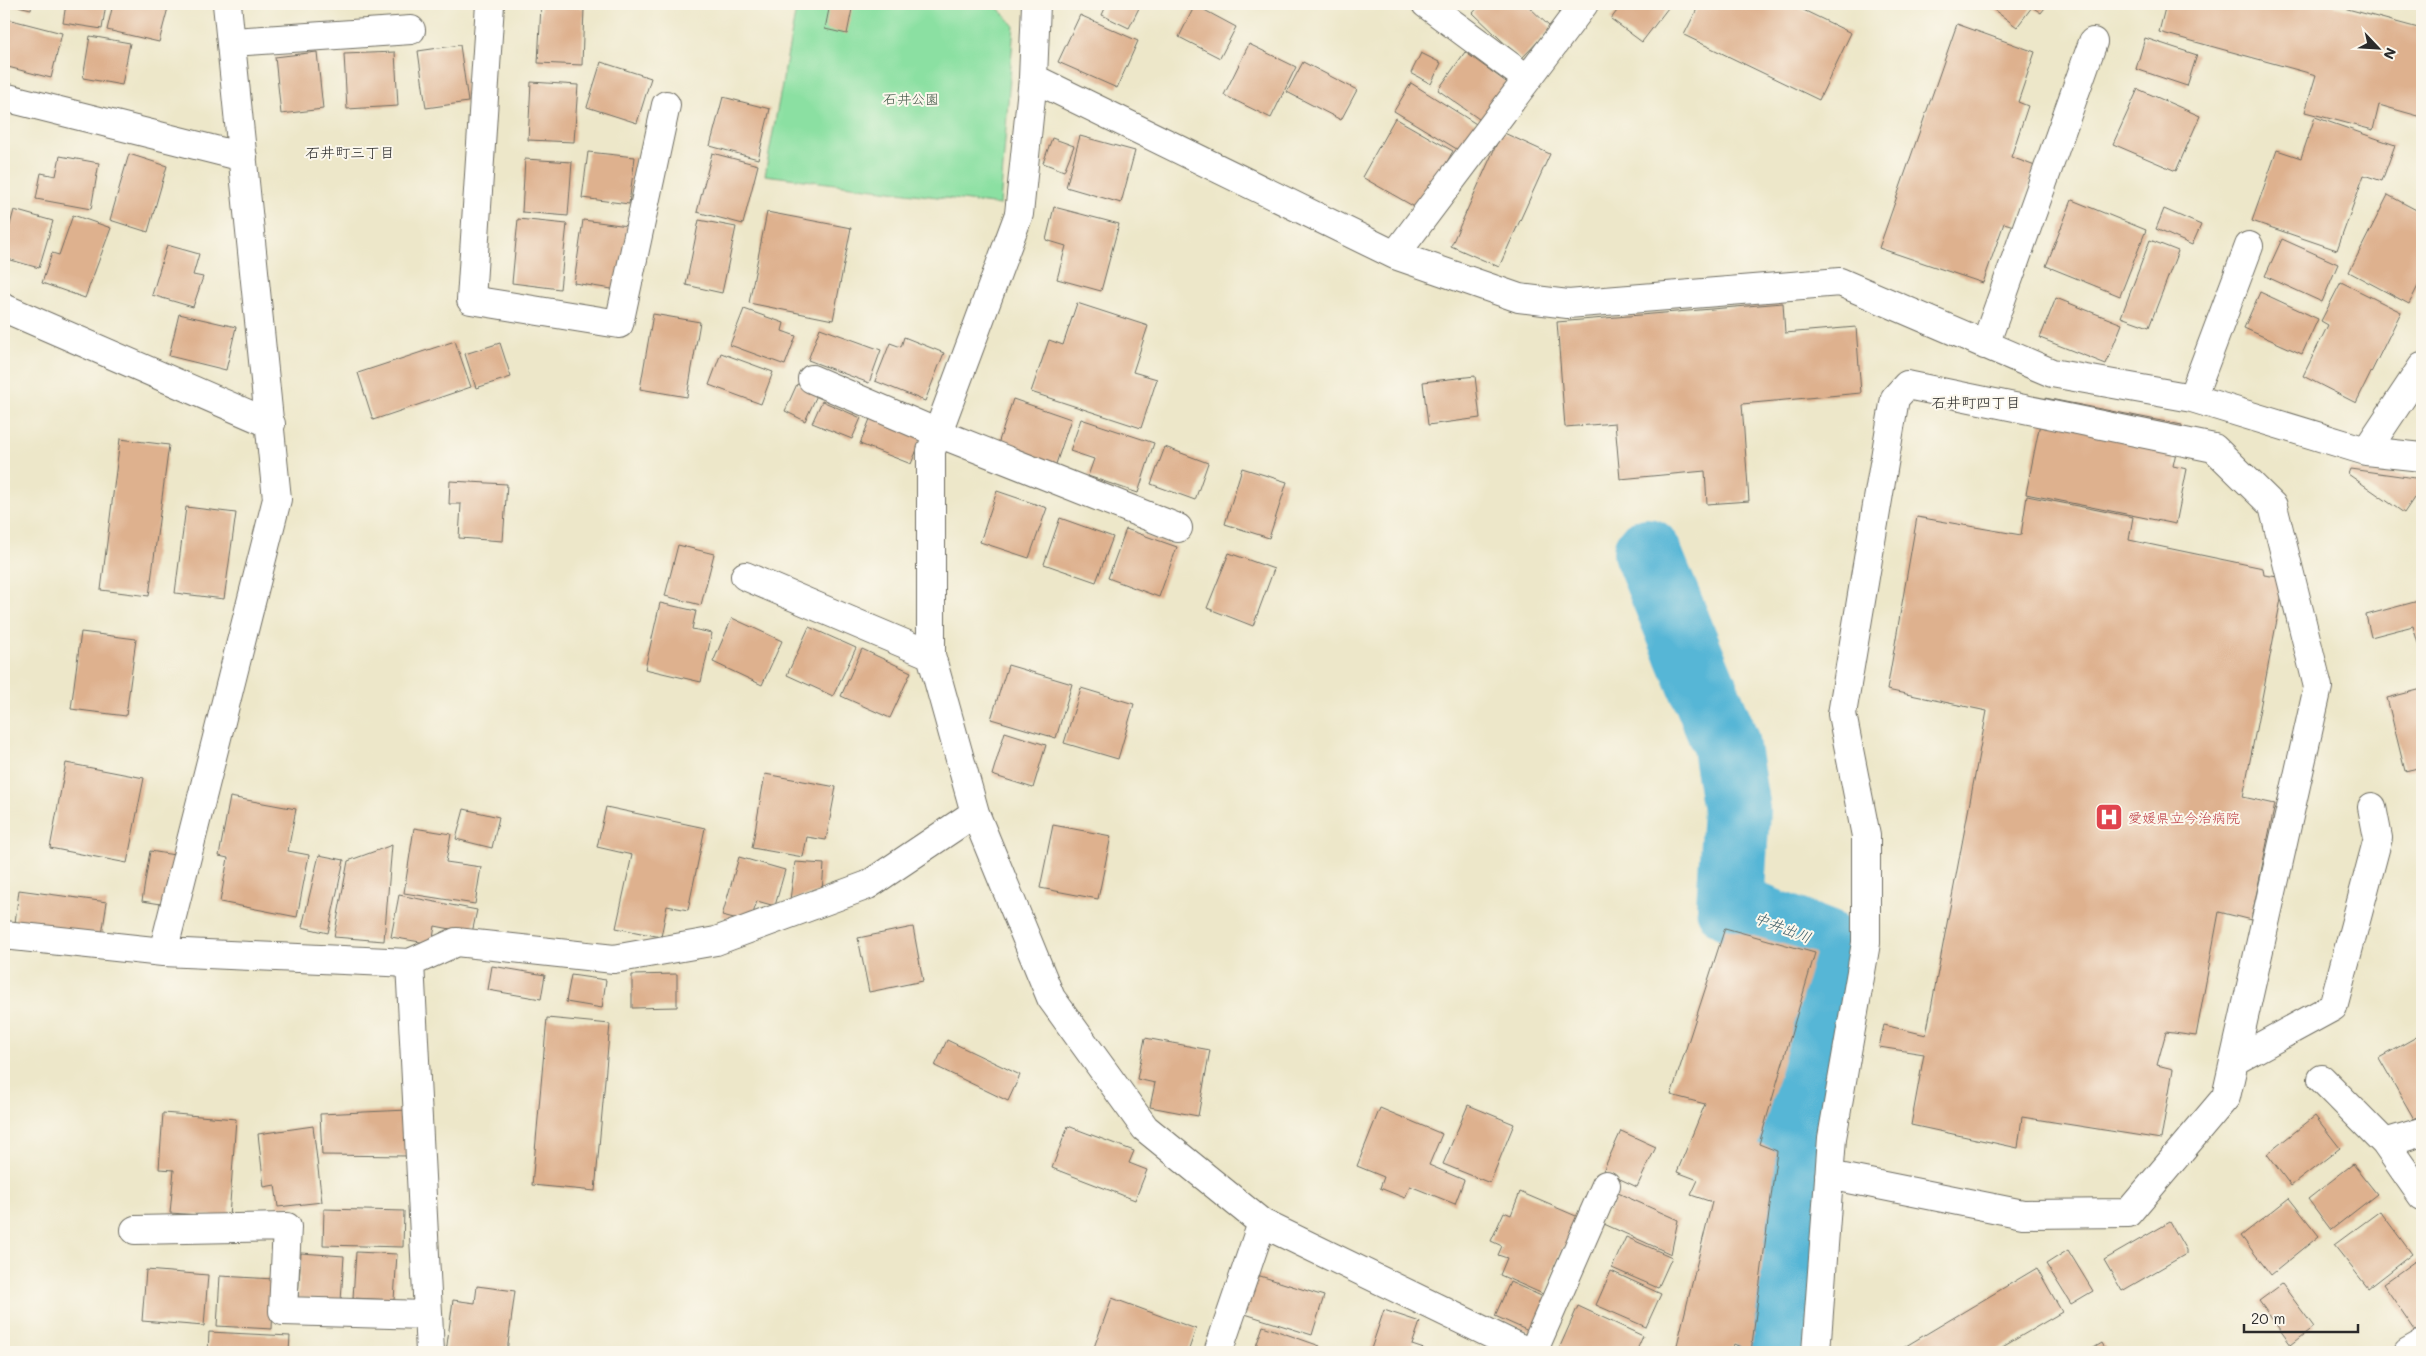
<svg xmlns="http://www.w3.org/2000/svg" width="2426" height="1356" viewBox="0 0 2426 1356" font-family="Mali,'Klee One',sans-serif">
<style>
.green{fill:#8be0a2;stroke:#5b8666}
.lines{fill:none;stroke-linecap:round;stroke-linejoin:round}
.river{stroke:#57b6d6;stroke-width:68}
.building{fill:#deb18e}
.minor-casing{stroke:#6f6d62;stroke-width:30}
.minor{stroke:#fff;stroke-width:28}
.labels{text-anchor:middle;dominant-baseline:central;stroke-width:4;stroke-linejoin:round;paint-order:stroke}
.park-label{font-size:14px;fill:#435849;stroke:#fbf7ec}
.health-label{font-size:14px;fill:#be3a42;stroke:#fbf7ec;text-anchor:start}
.neighbourhood-label{font-size:15px;fill:#2b2b2b;stroke:#fbf7ec}
.water-label{font-size:15px;font-style:italic;fill:#3a5c67;stroke:#fbf7ec}
</style>
<rect width="100%" height="100%" fill="#fbf7ec"/>
<filter id="ink" filterUnits="userSpaceOnUse"><feTurbulence type="fractalNoise" baseFrequency=".02" numOctaves="2"/><feDisplacementMap in="SourceGraphic" scale="10" xChannelSelector="R" yChannelSelector="G"/><feConvolveMatrix kernelMatrix="1 2 1 2 8 2 1 2 1" color-interpolation-filters="sRGB"/></filter>
<filter id="wash" filterUnits="userSpaceOnUse"><feTurbulence type="fractalNoise" baseFrequency=".0096" numOctaves="4" result="noise"/><feDisplacementMap in="SourceGraphic" scale="20" xChannelSelector="R" yChannelSelector="G"/><feGaussianBlur stdDeviation="1.12" result="paint"/><feColorMatrix in="noise" values="0 0 0 0 0 0 0 0 0 0 0 0 0 0 0 0 0 1.4 0 .05"/><feComposite in="paint" operator="in"/></filter>
<g filter="url(#wash)">
<rect width="100%" height="100%" fill="#ede7c9"/>
<path class="green" d="M797,4H994L1014,25L1000,205L765,175Z"/>
<g class="lines">
<path class="river" d="M1647,552L1725,741L1736,810L1730,907L1826,944L1787,1139L1783,1273L1770,1352"/>
</g>
<g id="blocks">
<path class="building" d="M9,4H32L31,9Z
M66,4H106L102,29L63,23Z
M113,4H169L159,42L107,30Z
M830,4H853L847,34L825,29Z
M1102,4H1141L1129,28L1102,15L1106,6Z
M1481,4H1526L1551,28L1521,59L1473,13Z
M1622,4H1671L1642,42L1611,19Z
M1695,4H1791L1851,33L1819,100L1684,35L1699,5Z
M1986,4H2048L2041,13L2032,7L2017,27Z
M2166,4H2329L2422,29V117L2379,105L2373,130L2305,112L2316,75L2159,32Z
M541,5L584,8L582,65L538,63Z
M1195,5L1236,27L1220,58L1179,37Z
M1080,15L1138,41L1117,88L1058,62Z
M4,18L62,33L51,78L4,66Z
M1957,24L2035,52L2018,102L2028,106L2011,157L2035,166L2014,226L2004,223L1983,283L1879,248Z
M90,36L130,43L122,85L83,78Z
M2145,38L2197,55L2187,86L2136,69Z
M1249,44L1296,67L1271,118L1224,95Z
M460,45L468,102L426,108L418,51Z
M317,52L323,109L281,114L275,57Z
M395,52L398,106L347,109L344,54Z
M1465,52L1513,87L1486,124L1438,90Z
M1421,53L1441,63L1431,84L1411,73Z
M601,62L651,78L637,123L587,107Z
M1303,62L1357,90L1341,120L1287,92Z
M531,82L578,85L574,142L528,140Z
M1411,83L1481,127L1465,154L1394,111Z
M2138,89L2200,116L2176,171L2113,144Z
M723,97L770,109L758,159L710,146Z
M2315,117L2395,145L2382,181L2364,175L2337,250L2252,221L2277,150L2301,158Z
M1395,118L1453,151L1420,210L1362,177Z
M1502,132L1550,154L1499,267L1451,246Z
M1080,136L1135,151L1121,203L1066,187Z
M1052,138L1074,146L1064,171L1043,163Z
M588,152L635,157L629,204L582,198Z
M712,153L758,165L743,224L697,212Z
M129,154L167,166L148,232L110,220Z
M60,156L99,163L91,209L36,199L41,173L56,176Z
M525,159L572,162L568,216L522,212Z
M2388,195L2422,213V278L2409,304L2349,272Z
M2072,200L2146,230L2120,296L2046,266Z
M1054,207L1119,224L1101,291L1057,279L1066,246L1046,240Z
M2164,209L2201,225L2192,245L2156,229Z
M14,210L53,221L39,268L4,258V247Z
M767,212L851,228L833,320L749,303Z
M73,215L111,228L85,298L42,283L52,253L59,255Z
M518,219L567,224L560,289L512,283Z
M583,220L628,226L618,290L574,283Z
M699,220L736,227L722,293L686,285Z
M2282,239L2338,264L2322,302L2265,276Z
M2150,240L2178,251L2149,327L2121,317Z
M167,245L199,254L193,275L203,277L193,307L152,295Z
M2341,282L2401,312L2356,403L2303,376L2328,325L2321,321Z
M2260,292L2318,319L2302,354L2244,328Z
M2056,298L2122,324L2106,364L2040,338Z
M1077,303L1148,326L1133,372L1157,379L1141,428L1031,392L1049,340L1063,345Z
M1783,303L1785,333L1856,327L1861,393L1742,404L1749,501L1707,504L1705,471L1620,479L1615,423L1565,427L1557,322Z
M744,309L784,323L782,331L796,336L785,365L730,345Z
M179,314L236,327L226,370L169,356Z
M653,314L700,322L687,397L640,389Z
M820,328L881,350L869,383L808,360Z
M904,337L944,353L925,401L875,381L890,343L901,347Z
M455,341L471,387L373,420L358,373Z
M500,343L511,377L476,388L465,354Z
M721,353L773,372L761,404L709,385Z
M1475,376L1480,418L1428,425L1423,382Z
M797,384L818,393L805,421L785,411Z
M2045,398L2182,425L2173,466L2187,469L2176,524L2026,494Z
M1013,399L1071,419L1055,467L997,447Z
M822,401L861,418L852,439L812,423Z
M872,414L923,435L911,464L860,444Z
M1081,419L1154,443L1138,493L1088,476L1094,459L1070,451Z
M120,439L169,445L149,596L101,590Z
M1165,447L1208,463L1195,500L1151,484Z
M1242,468L1287,482L1269,538L1225,524Z
M2350,469L2422,479V486L2404,513L2348,474Z
M450,481L507,484L503,541L459,538L461,504H449Z
M997,491L1047,508L1029,558L980,542Z
M2027,496L2133,517L2129,540L2263,568L2264,575L2285,578L2243,797L2275,804L2251,920L2219,912L2196,1036L2166,1032L2157,1065L2173,1069L2161,1139L2022,1117L2018,1148L1911,1125L1924,1054L1879,1047L1884,1025L1926,1035L1987,711L1887,690L1917,517L2021,535Z
M186,507L236,513L224,599L175,593Z
M1060,518L1113,537L1096,582L1044,564Z
M1126,529L1177,547L1159,597L1108,578Z
M678,545L714,554L701,605L665,596Z
M1229,553L1274,569L1253,626L1207,608Z
M2422,600V658L2413,626L2371,637L2366,615Z
M660,603L696,611L692,629L712,633L701,682L645,669Z
M732,618L782,641L762,685L713,662Z
M809,627L856,648L833,696L787,675Z
M81,632L136,639L126,716L71,709Z
M862,649L911,672L890,718L841,696Z
M1008,665L1072,684L1056,738L991,719Z
M1081,688L1134,704L1118,759L1064,743Z
M2422,689V767L2405,771L2387,698Z
M1005,732L1046,745L1033,788L992,775Z
M66,763L144,778L127,863L50,848Z
M765,774L836,787L826,840L807,837L803,857L752,848Z
M230,797L296,809L288,851L309,855L297,917L220,902L228,858L219,856Z
M606,807L705,828L688,910L667,906L661,937L616,928L632,855L597,847Z
M464,809L499,817L492,848L456,839Z
M1053,825L1111,836L1098,899L1040,888Z
M414,828L451,834L446,862L481,867L475,904L404,893Z
M392,845L384,941L334,937L348,861Z
M150,851L187,857L180,907L142,901Z
M319,855L344,860L328,933L302,927Z
M739,857L785,870L775,906L757,901L750,923L722,916Z
M795,862L824,864L822,892L790,900Z
M19,890L107,902L102,935L15,923Z
M399,895L477,910L472,933L435,926L432,944L391,937Z
M913,927L923,981L869,992L858,938Z
M1725,928L1815,953L1759,1144L1777,1151L1751,1352L1734,1344L1731,1352H1686L1676,1349L1712,1202L1691,1195L1698,1180L1677,1172L1705,1104L1671,1095Z
M492,966L545,975L541,999L488,990Z
M677,974V1007L632,1008V975Z
M571,975L606,980L602,1008L566,1002Z
M547,1018L610,1024L595,1191L532,1185Z
M2420,1035L2422,1040V1114L2414,1119L2379,1058Z
M1145,1038L1210,1050L1198,1116L1150,1107L1155,1083L1137,1079Z
M947,1040L1020,1075L1008,1101L935,1066Z
M1468,1105L1514,1124L1490,1183L1443,1164Z
M1380,1108L1442,1134L1429,1165L1464,1180L1455,1204L1410,1186L1405,1198L1380,1188L1384,1177L1357,1166Z
M408,1110V1156L322,1155L320,1114Z
M163,1113L236,1119L229,1217L170,1213L174,1170L159,1169Z
M2315,1116L2340,1148L2291,1186L2267,1154Z
M313,1126L322,1202L278,1207L275,1185L264,1187L258,1134Z
M1068,1126L1134,1151L1129,1163L1147,1170L1135,1200L1052,1168Z
M1621,1131L1656,1147L1637,1187L1603,1171Z
M2353,1164L2377,1194L2331,1230L2308,1199Z
M1520,1192L1583,1219L1571,1248L1564,1245L1543,1294L1500,1275L1507,1258L1498,1255L1502,1246L1491,1241L1504,1212L1511,1215Z
M1618,1193L1678,1220L1671,1254L1604,1224Z
M2289,1198L2319,1236L2271,1275L2241,1236Z
M324,1209L404,1211L403,1247L323,1245Z
M2380,1211L2412,1254L2368,1288L2334,1245Z
M2170,1222L2186,1250V1254L2122,1291L2104,1260Z
M1626,1237L1672,1257L1658,1288L1612,1268Z
M2068,1250L2093,1291L2071,1304L2046,1264Z
M356,1252L397,1254L394,1300L353,1298Z
M301,1253L344,1256L341,1301L298,1298Z
M2422,1256V1329L2417,1333L2383,1284Z
M2037,1268L2062,1312L1994,1352H1896Z
M146,1270L208,1275L204,1326L142,1321Z
M1611,1271L1661,1294L1646,1327L1596,1305Z
M1257,1275L1324,1296L1312,1335L1245,1314Z
M220,1276L274,1279L272,1329L217,1326Z
M1510,1282L1548,1299L1533,1333L1495,1316Z
M2282,1284L2314,1327L2291,1345L2259,1301Z
M477,1286L515,1291L507,1352H446L453,1300L475,1303Z
M1112,1298L1196,1329L1188,1352H1099L1093,1350Z
M1578,1306L1643,1336L1636,1352L1558,1351Z
M1384,1310L1420,1322L1412,1345L1433,1352H1370Z
M1263,1326L1320,1346L1318,1352H1254Z
M209,1332L290,1336L289,1352H208Z
M2102,1343L2107,1352H2087Z"/>
</g>
</g>
<g filter="url(#ink)">
<use href="#blocks" fill-opacity="0" stroke="#6f6d62" stroke-width="1"/>
<g class="lines">
<g class="minor-casing">
<path id="minor" d="M490,4L471,300L619,324L666,105
M1036,4L1033,78L1019,214L931,451V655L975,813L1051,998L1145,1128L1262,1223L1528,1352
M1426,4L1526,78
M233,42L411,30
M1033,78L1395,255L1519,298L1568,304L1840,282L2052,373L2192,398L2366,451L2422,457
M4,97L243,157
M1395,255L1584,4
M4,308L271,424
M1985,345L2093,42
M812,379L938,433L1178,528
M2192,398L2249,246
M2366,451L2422,367
M745,576L931,655
M4,935L163,952L410,963L456,942L614,959L716,941L868,885L975,813
M163,952L277,499L227,4
M410,963L430,1352
M2234,1061L2333,1007L2378,838L2372,807
M2322,1079L2385,1143
M2422,1132L2385,1143L2422,1196
M135,1230L287,1227L283,1311L426,1315
M1218,1352L1262,1223
M1533,1352L1606,1185
M1816,1352L1832,1138L1866,943V836L1842,714L1895,398L1907,385L2214,448L2273,506L2318,687L2226,1097L2128,1213L2023,1214L1829,1175
M2408,1352L2422,1344"/>
</g>
<use href="#minor" class="minor"/>
</g>
</g>
<defs>
<g id="hospital-square" transform="scale(1.4375)"><rect x="-9" y="-9" width="18" height="18" rx="4" fill="#e0444e" stroke="#fbf7ec"/><path d="M-5-5h3v3.5h4V-5h3V5h-3V1.5h-4V5h-3Z" fill="#fff"/></g>
</defs>
<g fill-rule="evenodd">
<use href="#hospital-square" x="2109" y="817"/>
</g>
<g class="labels">
<g class="park-label">
<text x="911" y="98">石井公園</text>
</g>
<g class="health-label">
<text x="2128" y="817">愛媛県立今治病院</text>
</g>
<g class="neighbourhood-label">
<text x="350" y="152">石井町三丁目</text>
<text x="1976" y="402">石井町四丁目</text>
</g>
<g class="water-label">
<text transform="translate(1783 927) rotate(21)">中井出川</text>
</g>
</g>
<rect width="2426" height="1356" fill="none" stroke="#fbf7ec" stroke-width="20"/>
<g transform="translate(2378 48) rotate(115)" stroke="#fbf7ec" stroke-width="4" paint-order="stroke">
<path d="M0-4L9 19L0 12L-9 19Z" fill="#2b2b2b"/>
<text y="-8" font-size="14" font-weight="bold" text-anchor="middle" fill="#2b2b2b">N</text>
</g>
<path d="M2244 1324v8h114v-8" fill="none" stroke="#2b2b2b" stroke-width="2.5"/>
<text x="2251" y="1324" font-size="15" fill="#2b2b2b" stroke="#fbf7ec" stroke-width="4" paint-order="stroke">20 m</text>
</svg>
